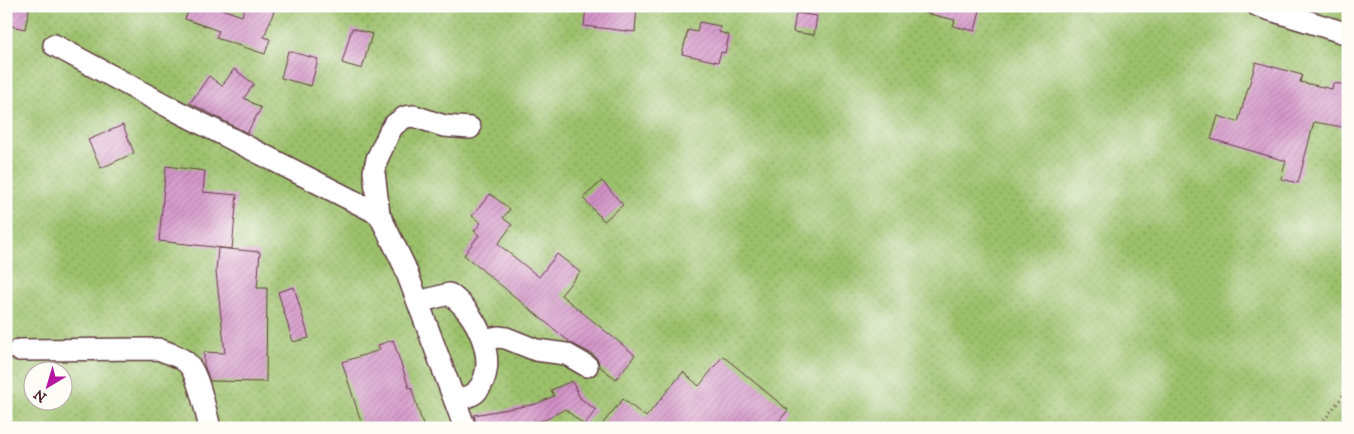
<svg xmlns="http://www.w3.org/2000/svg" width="1354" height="434" viewBox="0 0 1354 434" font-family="'IM FELL DW Pica',serif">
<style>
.garden{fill:url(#garden-dots);stroke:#72704b;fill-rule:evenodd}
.building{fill:url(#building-hatch)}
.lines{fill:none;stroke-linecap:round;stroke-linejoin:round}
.minor-casing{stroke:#613c41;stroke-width:24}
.path{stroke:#613c41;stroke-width:3;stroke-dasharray:1 4;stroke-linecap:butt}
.minor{stroke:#fff;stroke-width:21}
</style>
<defs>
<pattern id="garden-dots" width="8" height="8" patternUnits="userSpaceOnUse" patternTransform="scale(1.25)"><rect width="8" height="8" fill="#9bc06b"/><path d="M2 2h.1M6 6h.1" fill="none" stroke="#809b58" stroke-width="1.8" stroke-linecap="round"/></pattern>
<pattern id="building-hatch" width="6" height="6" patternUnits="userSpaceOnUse" patternTransform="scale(1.25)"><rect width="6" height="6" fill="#d190c6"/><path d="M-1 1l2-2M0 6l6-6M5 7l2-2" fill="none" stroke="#ac75a1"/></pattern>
</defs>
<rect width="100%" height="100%" fill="#fdfcf7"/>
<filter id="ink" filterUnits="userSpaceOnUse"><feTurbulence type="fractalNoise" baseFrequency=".02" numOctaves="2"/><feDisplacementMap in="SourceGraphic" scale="10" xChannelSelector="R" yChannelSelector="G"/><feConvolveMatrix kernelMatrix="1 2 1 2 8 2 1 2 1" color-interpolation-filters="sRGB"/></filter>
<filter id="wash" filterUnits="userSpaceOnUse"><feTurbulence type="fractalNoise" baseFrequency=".0096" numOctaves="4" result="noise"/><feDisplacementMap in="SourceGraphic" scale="20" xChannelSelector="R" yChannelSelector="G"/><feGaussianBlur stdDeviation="1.12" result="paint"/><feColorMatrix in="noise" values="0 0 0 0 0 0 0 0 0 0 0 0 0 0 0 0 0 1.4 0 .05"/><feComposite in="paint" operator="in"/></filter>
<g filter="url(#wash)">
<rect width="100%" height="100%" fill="#e6e0bd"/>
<path class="garden" d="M6,6H1348V428H6ZM32,372H62V402H32Z"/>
<g id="blocks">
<path class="building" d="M6,6H30L25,29L6,25Z
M190,6H213L242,16L245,6H276L264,37L270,39L265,54L216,38L219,31L185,19Z
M586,6H637L635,32L584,26Z
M926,6H981L975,31L953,26L955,20L925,13Z
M796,13L817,16L814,35L793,32Z
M699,22L720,26L719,32L729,35L725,53L721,52L718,62L682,54L688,30L697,32Z
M352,28L372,34L362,69L342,63Z
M288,51L318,59L311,86L281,78Z
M1256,62L1302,75L1300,82L1332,89L1333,83L1348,85V128L1314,122L1298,183L1281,179L1286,161L1211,139L1218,116L1238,122Z
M234,69L254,84L244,98L261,108L247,133L190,103L209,76L222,86Z
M123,125L134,153L101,168L88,140Z
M166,166L205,171L203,192L237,195L232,249L159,241Z
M602,181L623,205L604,221L583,198Z
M490,194L510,209L503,218L512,225L498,244L539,277L557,254L580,272L561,295L635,355L616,379L599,366L598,360L594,355L571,343L464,255L479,235L474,231L481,223L472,216Z
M218,248L260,252L257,288H267L266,382L210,381L204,365V352L225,353L216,272Z
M294,287L309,338L293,342L278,292Z
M393,340L409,388L411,387L424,428H363L342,362L380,350L378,345Z
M723,356L788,410L774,428H599L623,399L646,417L683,372L699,386Z
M572,381L580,398L596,410L584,425L565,409L545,420L515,425V428H477L474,415L536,404L554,396L551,390Z"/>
</g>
</g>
<g filter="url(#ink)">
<use href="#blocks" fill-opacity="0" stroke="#613c41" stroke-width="1"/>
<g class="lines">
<g class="minor-casing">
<path id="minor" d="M1258,6L1348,34
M54,45L171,108L379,214
M418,302L449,294C476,311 502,364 476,392C471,397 462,398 455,400
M483,340L498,337L506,338L536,350L566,354L587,366
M19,350L158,349C168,353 178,355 186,362C198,371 206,413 210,428
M465,428L404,265L379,214L374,172L377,159L390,131L394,125L405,117L414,116L444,126L470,128"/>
</g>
<path class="path" d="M1318,428L1348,389"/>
<use href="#minor" class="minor"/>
</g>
</g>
<rect width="1354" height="434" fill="none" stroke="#fdfcf7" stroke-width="25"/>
<g transform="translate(48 386) rotate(218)"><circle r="24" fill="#fdfcf7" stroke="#b5a4a5"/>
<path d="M0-4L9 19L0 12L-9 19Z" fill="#b5179e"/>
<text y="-8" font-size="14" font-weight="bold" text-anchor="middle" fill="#4a1f2b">N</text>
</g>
</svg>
